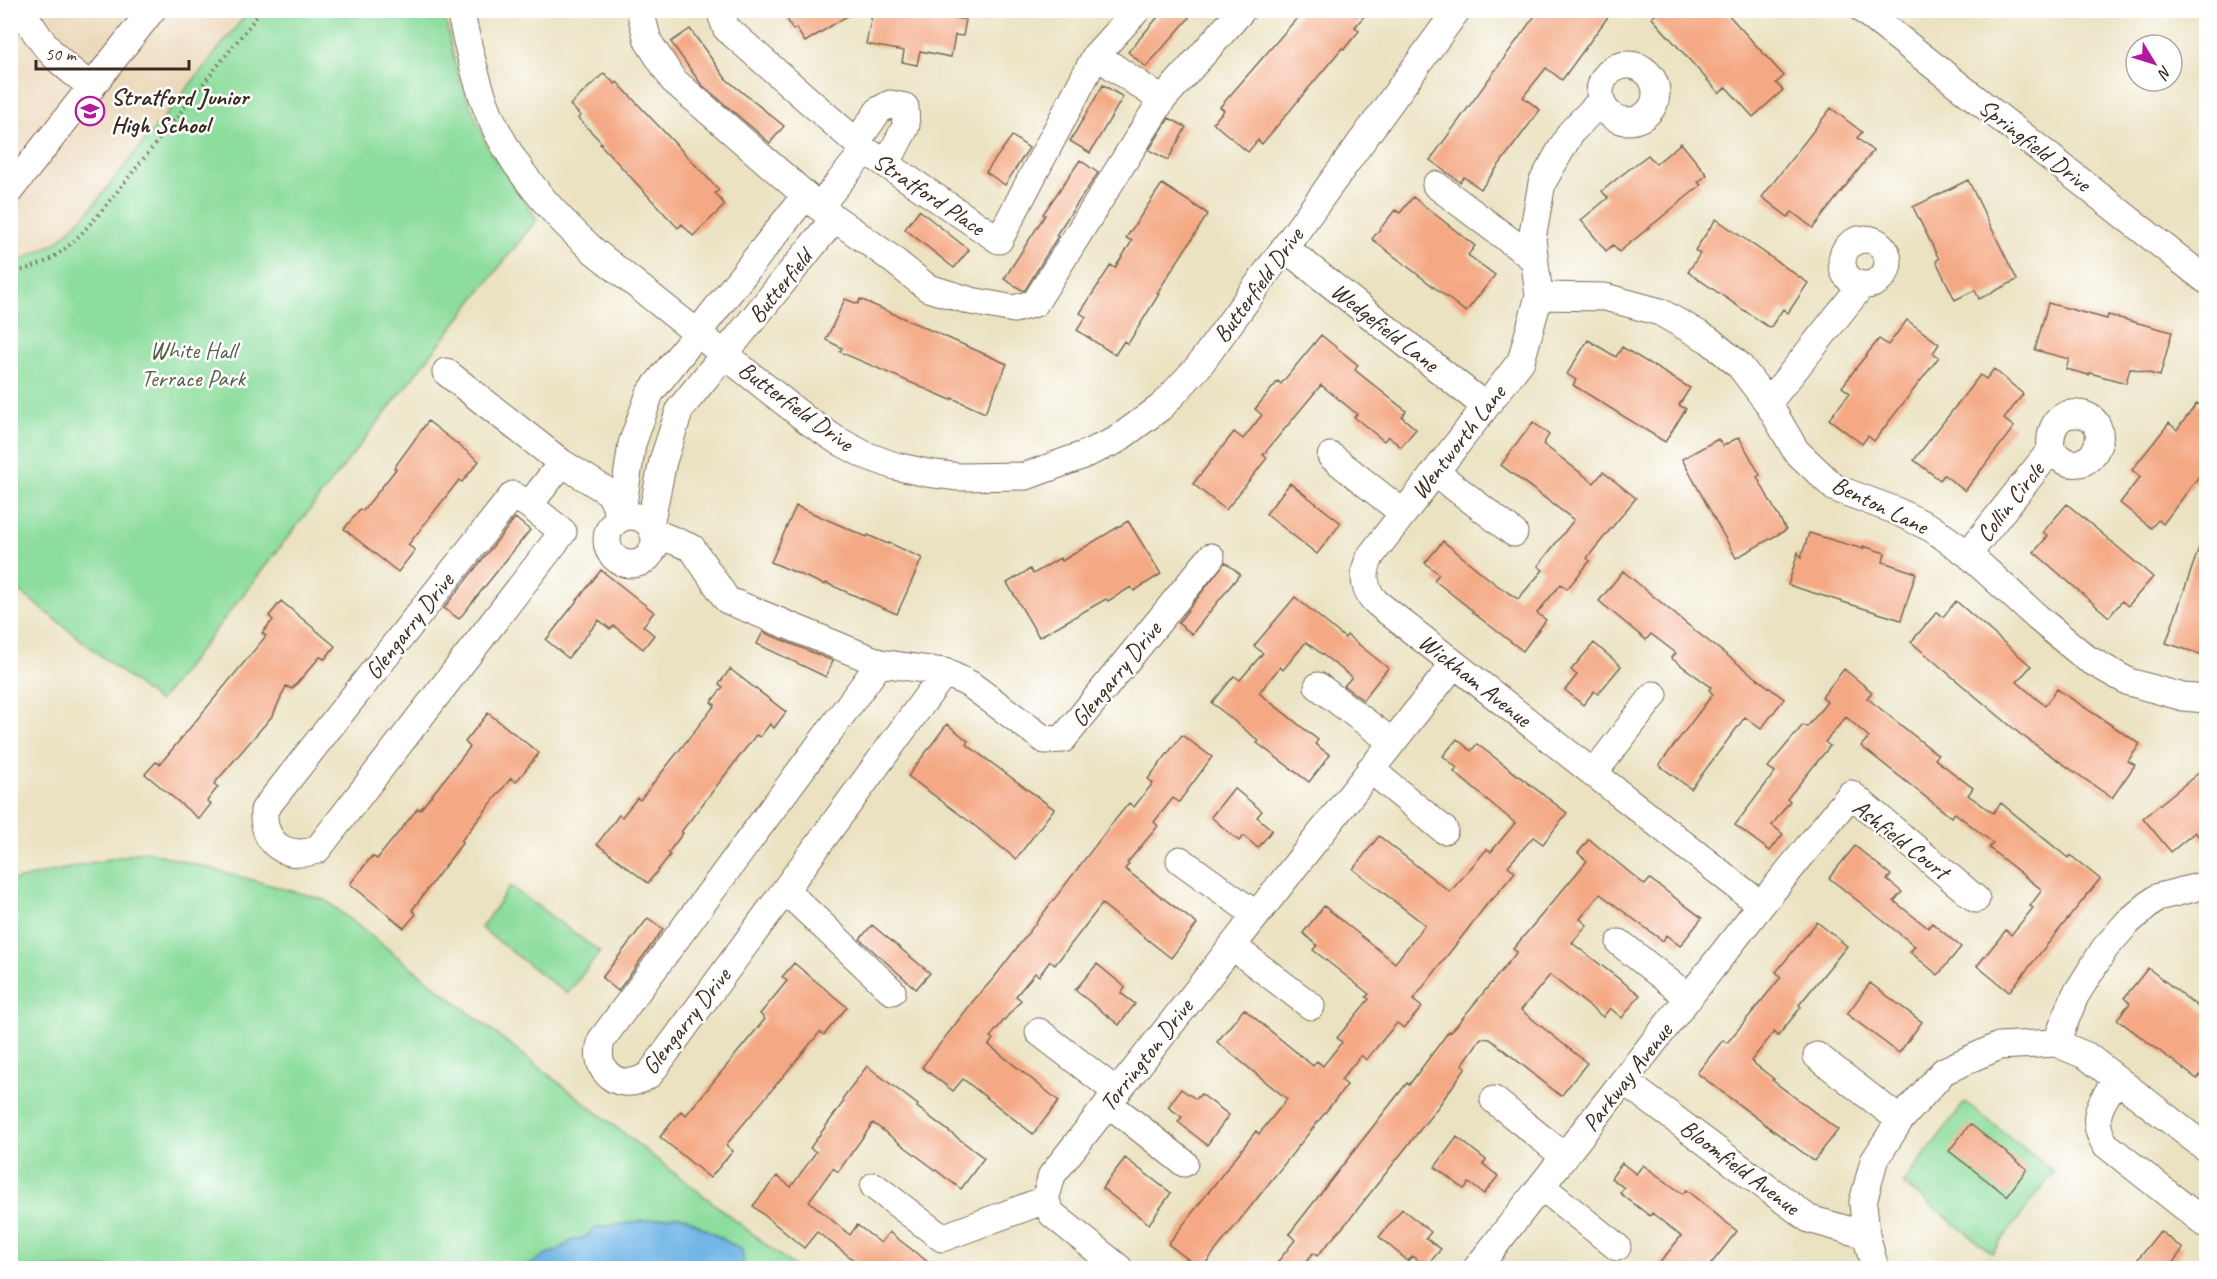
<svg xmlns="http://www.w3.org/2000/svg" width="2217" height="1279" viewBox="0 0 2217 1279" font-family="Caveat,sans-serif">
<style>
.built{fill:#ecd8ba}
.green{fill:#8ddd9d;stroke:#64845e;stroke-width:1.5}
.water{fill:#6fb5e6;stroke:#557082;stroke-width:1.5}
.building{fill:#f4a984}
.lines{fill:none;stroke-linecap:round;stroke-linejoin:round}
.minor-casing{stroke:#796a57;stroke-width:29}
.path{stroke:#796a57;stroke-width:4;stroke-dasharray:1.5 4.5;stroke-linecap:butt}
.minor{stroke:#fff;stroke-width:27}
.labels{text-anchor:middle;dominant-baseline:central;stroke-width:5;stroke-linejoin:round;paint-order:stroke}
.poi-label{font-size:24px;font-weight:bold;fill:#3b2a1e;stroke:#fff;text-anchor:start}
.street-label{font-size:24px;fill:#3b2a1e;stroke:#fff}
.park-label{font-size:24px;fill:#546044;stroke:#fff}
</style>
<rect width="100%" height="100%" fill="#fff"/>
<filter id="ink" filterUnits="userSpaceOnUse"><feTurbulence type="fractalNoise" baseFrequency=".0167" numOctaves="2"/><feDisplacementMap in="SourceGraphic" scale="12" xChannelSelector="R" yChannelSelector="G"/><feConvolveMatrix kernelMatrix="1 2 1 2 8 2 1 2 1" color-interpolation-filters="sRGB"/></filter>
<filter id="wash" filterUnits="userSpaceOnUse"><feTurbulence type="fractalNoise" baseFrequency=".008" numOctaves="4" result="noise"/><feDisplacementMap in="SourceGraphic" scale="24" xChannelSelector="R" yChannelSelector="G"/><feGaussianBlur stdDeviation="1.35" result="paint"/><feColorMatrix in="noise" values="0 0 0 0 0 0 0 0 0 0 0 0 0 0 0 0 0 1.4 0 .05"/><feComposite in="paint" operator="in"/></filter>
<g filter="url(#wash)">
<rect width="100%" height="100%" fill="#ebe2c1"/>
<path class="built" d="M11,11H249L88,212L56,243L11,265Z"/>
<path class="green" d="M249,11H444L457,73L490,152L537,219L159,702L11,584V265L56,243L88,212Z
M146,851L325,900L796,1268H11L10,881Z
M510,886L600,952L567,994L481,928Z
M1965,1102L2054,1172L1992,1253L1903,1183Z"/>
<path class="water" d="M676,1216L685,1217L742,1250L744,1268H519L533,1263L546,1254L557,1251L571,1241L583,1238L596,1228Z"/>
<g id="blocks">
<path class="building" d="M782,10H857L805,42L796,28L793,30Z
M873,10H934L933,14L966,20L963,36L955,35L951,57L920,51L917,65L902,62L904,51L866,44Z
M1164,10H1180L1189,18L1146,67L1128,52Z
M1304,10H1369L1355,27L1359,31L1344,49L1342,48L1262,144L1258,140L1248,152L1213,123L1224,110L1220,107Z
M1539,10H1613L1562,80L1546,68L1523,97L1540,110L1481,189L1464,177L1460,182L1430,160Z
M1660,10H1724L1784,76L1776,83L1783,90L1753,117L1726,87L1719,93L1652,18Z
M690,29L726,79L784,126L770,143L701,84L671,42Z
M604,73L615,84L617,82L719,190L715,193L725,205L693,236L682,224L678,228L662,211L600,144L602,143L578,118L581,116L570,105Z
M1103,85L1123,97L1090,153L1070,141Z
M1831,108L1862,132L1857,138L1873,151L1813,228L1792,212L1788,217L1762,197Z
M1169,118L1186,127L1168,160L1149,150Z
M1012,136L1029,148L1005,185L986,172Z
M1681,143L1707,175L1698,182L1701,185L1619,252L1613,245L1606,251L1581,220L1608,198L1602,191L1619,177L1648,155L1656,164Z
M1080,160L1098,173L1056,235L1058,236L1025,290H1022L1004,279L1045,215L1043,214Z
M1968,180L2017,280L1979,299L1975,290L1955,300L1936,261L1939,259L1913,207Z
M1162,184L1208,214L1157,293L1159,294L1128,344L1124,341L1115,355L1077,330L1086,317L1080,313L1111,265L1115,268L1132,241L1126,238Z
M1413,197L1475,246L1468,255L1495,275L1466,312L1372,239L1395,210L1400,213Z
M919,210L969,250L954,268L905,229Z
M1716,219L1808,283L1788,313L1783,309L1770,328L1688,272L1700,254L1695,250Z
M845,299L858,304L860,299L1007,364L985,413L952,398L951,400L840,352L842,348L826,340Z
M2048,303L2107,319L2108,315L2172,332L2160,376L2130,368L2126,383L2090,373L2089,375L2066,369L2069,359L2035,350Z
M1907,320L1939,344L1933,353L1939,357L1874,441L1868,436L1862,444L1829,419L1850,393L1842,387L1856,368L1879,339L1888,345Z
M1321,335L1358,365L1355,370L1406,411L1402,417L1416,429L1401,447L1388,436L1384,441L1354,417L1357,414L1321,385L1263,455L1267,458L1226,510L1193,484L1234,432L1243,439L1262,415L1255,409L1278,381L1281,384Z
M1588,340L1616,357L1622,347L1690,388L1679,405L1686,409L1665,442L1573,385L1576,380L1567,374Z
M1994,369L2023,394L2004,419L2014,427L1965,491L1944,475L1940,480L1914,460L1980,375L1986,379Z
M2197,403L2206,411V467L2163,524L2158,520L2151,528L2120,503L2140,477L2132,470L2169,423L2177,430Z
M428,421L479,461L462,482L459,480L408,545L415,550L398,572L344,529L360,509L363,511L396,469L394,468Z
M1533,422L1549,435L1543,444L1594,483L1603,472L1636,498L1587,558L1590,561L1567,589L1561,584L1537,613L1546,620L1523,651L1472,612L1473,611L1434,580L1439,574L1425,563L1443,541L1494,583L1518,599L1543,570L1538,566L1574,520L1501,465Z
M1739,437L1760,475L1757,477L1786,530L1736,558L1682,459L1718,439L1723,446Z
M1290,483L1341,523L1317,554L1266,514Z
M2067,504L2153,577L2128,606L2122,601L2109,617L2034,552L2048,536L2043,532Z
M796,506L867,537L868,535L888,544L889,543L922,558L897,614L826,583L825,585L771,562Z
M515,518L530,530L459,619L444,608Z
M1128,521L1161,574L1134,591L1131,587L1108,601L1106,599L1039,637L1007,583L1030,569L1033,574L1060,558L1062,561Z
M1809,533L1863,549V546L1885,553L1883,562L1916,573L1901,620L1788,585L1798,552L1801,558Z
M2204,533L2206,534V656L2166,643Z
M1225,562L1240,574L1192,634L1178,623Z
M601,570L654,612L643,626L654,635L643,649L614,626L610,629L599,620L568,658L546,640Z
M1623,571L1694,630L1784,699L1761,729L1745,717L1691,789L1659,765L1713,694L1709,690L1711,687L1671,658L1676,653L1651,634L1646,640L1599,601Z
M1295,597L1345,638L1347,635L1388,668L1363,700L1344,686L1352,677L1306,642L1283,670L1280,667L1259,693L1318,740L1315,744L1330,755L1309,782L1257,743L1259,741L1212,703L1234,676L1240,680L1263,653L1254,646Z
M281,601L335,646L325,659L320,657L292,689L286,686L273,715L214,784L218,787L207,801L211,804L199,819L145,774L156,762L160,764L266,636L262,633L273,620L269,616Z
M1956,601L2031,666L2017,682L2045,706L2057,689L2140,744L2128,761L2135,765L2112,798L2020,734L1911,642L1937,612L1943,617Z
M763,632L833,661L826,677L757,644Z
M1594,643L1621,666L1598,694L1594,691L1583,705L1565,690L1577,675L1571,670Z
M730,669L786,712L774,728L770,724L760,737L756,735L681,832L683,833L668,853L670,855L648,883L597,844L619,815L622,817L637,798L640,800L715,705L711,702L723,687L719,684Z
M1844,669L1872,692L1867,698L1938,755L1935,759L1973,788L1968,795L1993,813L2001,803L2068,858L2070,855L2100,879L2009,992L1977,966L2006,930L2011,935L2033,908L2030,906L2042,890L1989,848L1993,843L1955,813L1951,817L1861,746L1869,737L1846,717L1825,742L1830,746L1787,799L1790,801L1772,825L1783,834L1770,851L1735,825L1775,772L1768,767L1803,725L1807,727L1827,702L1822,697Z
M488,713L539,753L516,782L511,778L461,841L463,842L412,910L416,914L404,928L350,884L372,856L377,859L418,808L420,810L470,747L465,742Z
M947,724L968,741L966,744L1054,809L1016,859L970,822L908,776Z
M1182,735L1212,757L1179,802L1173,798L1154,822L1158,826L1127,863L1129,864L1125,869L1197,924L1171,958L1102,904L1055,965L1050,961L1039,976L1035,973L1016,996L1021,1000L990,1037L993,1039L989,1045L1059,1101L1033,1134L963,1079L953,1091L922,1067L974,1000L993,979L1111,825L1129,803L1134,807L1153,783L1148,779Z
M1457,739L1471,751L1477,744L1567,813L1543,844L1533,837L1508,866L1515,872L1492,900L1491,899L1413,1000L1422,1007L1404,1028L1397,1023L1366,1060L1361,1055L1341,1080L1347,1085L1201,1269L1168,1244L1256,1131L1259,1134L1287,1099L1217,1042L1244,1009L1313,1066L1317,1061L1323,1066L1342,1042L1337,1038L1369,999L1366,997L1369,994L1313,950L1317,945L1303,933L1324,906L1395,963L1425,925L1353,869L1379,836L1450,892L1487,849L1491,852L1515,823L1454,772L1457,768L1443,756Z
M2206,767V846L2195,832L2171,852L2143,818Z
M1234,788L1262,811L1257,817L1272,830L1258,848L1244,836L1239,841L1211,817Z
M1589,839L1645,885L1650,879L1702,918L1680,946L1666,935L1663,941L1600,894L1580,919L1587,925L1572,943L1640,995L1622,1018L1610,1008L1603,1017L1550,975L1521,1010L1587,1063L1561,1096L1490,1039L1481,1038L1462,1065L1466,1067L1438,1107L1349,1220L1317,1256L1313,1253L1301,1269H1272L1295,1240L1289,1234L1407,1083L1409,1085L1449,1031L1451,1032L1517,952L1513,949L1587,861L1578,853Z
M1855,846L1891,875L1887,880L1902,892L1894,901L1928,928L1932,923L1961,947L1938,975L1910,952L1915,946L1829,878Z
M648,918L663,929L618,991L602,978Z
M1817,922L1847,946L1799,1005L1801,1007L1778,1036L1774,1032L1751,1061L1774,1079L1772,1080L1838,1130L1814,1161L1697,1073L1723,1040L1727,1043L1781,977L1776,972Z
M872,925L930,973L916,989L860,939Z
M794,963L847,1007L824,1035L820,1032L726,1145L733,1151L710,1178L660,1137L681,1111L686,1115L765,1019L760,1014L787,981L782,977Z
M1097,964L1125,987L1121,993L1135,1004L1119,1025L1075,990Z
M2148,968L2206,1013V1067L2197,1079L2117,1019L2130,1003L2124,998Z
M1870,983L1922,1022L1899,1053L1847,1014Z
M867,1066L918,1105L917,1107L984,1158L961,1189L873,1123L838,1172L833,1168L809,1201L850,1235L857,1225L881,1243L889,1232L937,1269H866L817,1232L804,1248L753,1206L777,1176L791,1187L816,1152L810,1148L844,1101L842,1099Z
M1181,1089L1196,1099L1201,1094L1229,1115L1207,1145L1178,1122L1182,1117L1168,1107Z
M1970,1124L2027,1169L2007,1196L1949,1151Z
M1457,1137L1486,1160L1483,1164L1498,1176L1484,1194L1469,1183L1464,1189L1435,1167Z
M1125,1158L1171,1193L1149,1224L1102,1188Z
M1622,1163L1636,1174L1643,1165L1683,1194L1686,1190L1737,1231L1707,1269H1655L1681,1236L1652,1213L1650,1216L1620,1193L1624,1188L1611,1178Z
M1402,1209L1431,1232L1426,1238L1441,1249L1426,1267L1412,1256L1408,1261L1379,1237Z
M2160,1231L2183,1249L2168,1269H2130Z"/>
</g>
</g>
<g filter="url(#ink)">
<use href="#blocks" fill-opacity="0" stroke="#796a57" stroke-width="1.5"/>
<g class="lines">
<g class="minor-casing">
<path id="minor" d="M22,10C44,49 57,61 92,87
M460,10C468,46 476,82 490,116C514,171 552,213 595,252L807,420L835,439L865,455L895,466L927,473L959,477L1026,476L1081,456L1115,441L1161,407L1198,367L1457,10
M640,10L648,41L673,80L819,207L888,256L928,288L971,301L1014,309L1035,303L1162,100L1242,10
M720,10L726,28L865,150L999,240L1096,55L1137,10
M1863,10L2206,280
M1096,55L1162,100
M1600 93a28 28 0 1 1 56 0a28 28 0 1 1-56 0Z
M1601,101L1571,132L1542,183L1532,239L1539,296L1521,361L1372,554C1362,570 1362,589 1377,603L1761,905
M856,143L879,110L890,104L905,107L906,126L887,163
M1436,185L1534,259
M10,190L152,10
M819,207L865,150
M1842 262a23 23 0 1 1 46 0a23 23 0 1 1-46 0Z
M1285,248L1485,406
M1539,296L1605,297L1660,312L1709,340L1739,365L1768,403L1796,451L1835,488L1894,510L1931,528L1968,554L2038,618L2086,658L2129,682L2183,697L2206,699
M446,372L562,463L610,493L621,518
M1768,403L1862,285
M1331,456L1403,513
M1435,472L1514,533
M529,505L513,495L264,810C262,843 285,860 317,850L563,532L529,505L562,463
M607 540a24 24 0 1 1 48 0a24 24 0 1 1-48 0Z
M621,518L632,444L650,393L805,196
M650,525L663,461L680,409L834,219
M653,532L692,548L727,600L880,663L945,672L971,685L1045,740L1063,739L1211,557
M1968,554L2051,450C2049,433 2055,412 2077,414C2122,416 2091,494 2051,450
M880,663L602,1039C590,1073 622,1095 650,1074L945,672
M1318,686L1392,742
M1370,769L1444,830
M1593,774L1654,695
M1180,860L1256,915
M785,890L892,991
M1620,943L1689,998
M1232,946L1311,1006
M1039,1032L1117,1092
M2056,1043L2075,996L2105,948L2128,922L2158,897L2206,885
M1817,1056L1900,1120
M2117,1079C2101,1103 2089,1117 2105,1144L2206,1224
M1624,1081L1809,1219L1866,1235
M1494,1100L1565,1157
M1108,1103L1184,1163
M874,1186L942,1238L1045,1200
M1541,1186L1617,1247
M1119,1268L1052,1214L1045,1200L1052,1175L1454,664
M1477,1268L1761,905L1851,794L1976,899
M1875,1268L1866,1235L1863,1202L1874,1161L1900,1120L1944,1071L1999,1046L2056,1043L2087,1056L2206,1148"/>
</g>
<path class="path" d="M10,273C55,265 72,244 101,212L262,10"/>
<use href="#minor" class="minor"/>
</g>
</g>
<defs>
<g id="school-ring" transform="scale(1.5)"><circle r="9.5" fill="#fff" stroke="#b5179e" stroke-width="1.5"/><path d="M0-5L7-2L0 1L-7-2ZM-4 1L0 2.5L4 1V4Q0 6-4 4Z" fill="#b5179e"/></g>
</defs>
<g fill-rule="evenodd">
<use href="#school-ring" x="90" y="111"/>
</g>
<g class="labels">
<g class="poi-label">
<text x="111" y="97">Stratford Junior<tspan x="111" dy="28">High School</tspan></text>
</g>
<g class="street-label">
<text transform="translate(2035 145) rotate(38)">Springfield Drive</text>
<text transform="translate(929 194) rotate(34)">Stratford Place</text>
<text transform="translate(1258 285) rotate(-54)">Butterfield Drive</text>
<text transform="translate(780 286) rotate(-51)">Butterfield</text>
<text transform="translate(1385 327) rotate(38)">Wedgefield Lane</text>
<text transform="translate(796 406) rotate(36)">Butterfield Drive</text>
<text transform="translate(1458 442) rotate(-52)">Wentworth Lane</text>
<text transform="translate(2010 502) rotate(-52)">Collin Circle</text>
<text transform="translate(1880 505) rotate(26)">Benton Lane</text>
<text transform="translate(409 626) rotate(-52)">Glengarry Drive</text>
<text transform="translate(1116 674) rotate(-51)">Glengarry Drive</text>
<text transform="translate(1475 680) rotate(38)">Wickham Avenue</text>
<text transform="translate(1901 839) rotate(38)">Ashfield Court</text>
<text transform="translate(686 1021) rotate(-52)">Glengarry Drive</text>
<text transform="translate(1146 1055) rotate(-52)">Torrington Drive</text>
<text transform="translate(1627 1077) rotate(-52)">Parkway Avenue</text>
<text transform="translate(1740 1167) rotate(37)">Bloomfield Avenue</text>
</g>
<g class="park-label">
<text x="193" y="350">White Hall<tspan x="193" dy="28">Terrace Park</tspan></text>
</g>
</g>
<rect width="2217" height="1279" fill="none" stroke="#fff" stroke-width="36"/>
<g transform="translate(2154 63) rotate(128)"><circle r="28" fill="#ffffff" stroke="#b1aaa5" stroke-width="1.5"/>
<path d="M0-4.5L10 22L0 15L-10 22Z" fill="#b5179e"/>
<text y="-9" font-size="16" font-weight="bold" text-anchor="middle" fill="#3b2a1e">N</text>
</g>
<path d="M36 60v9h153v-9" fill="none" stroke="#3b2a1e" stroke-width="3"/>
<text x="45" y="60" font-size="18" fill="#3b2a1e" stroke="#ffffff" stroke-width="4.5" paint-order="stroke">50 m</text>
</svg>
